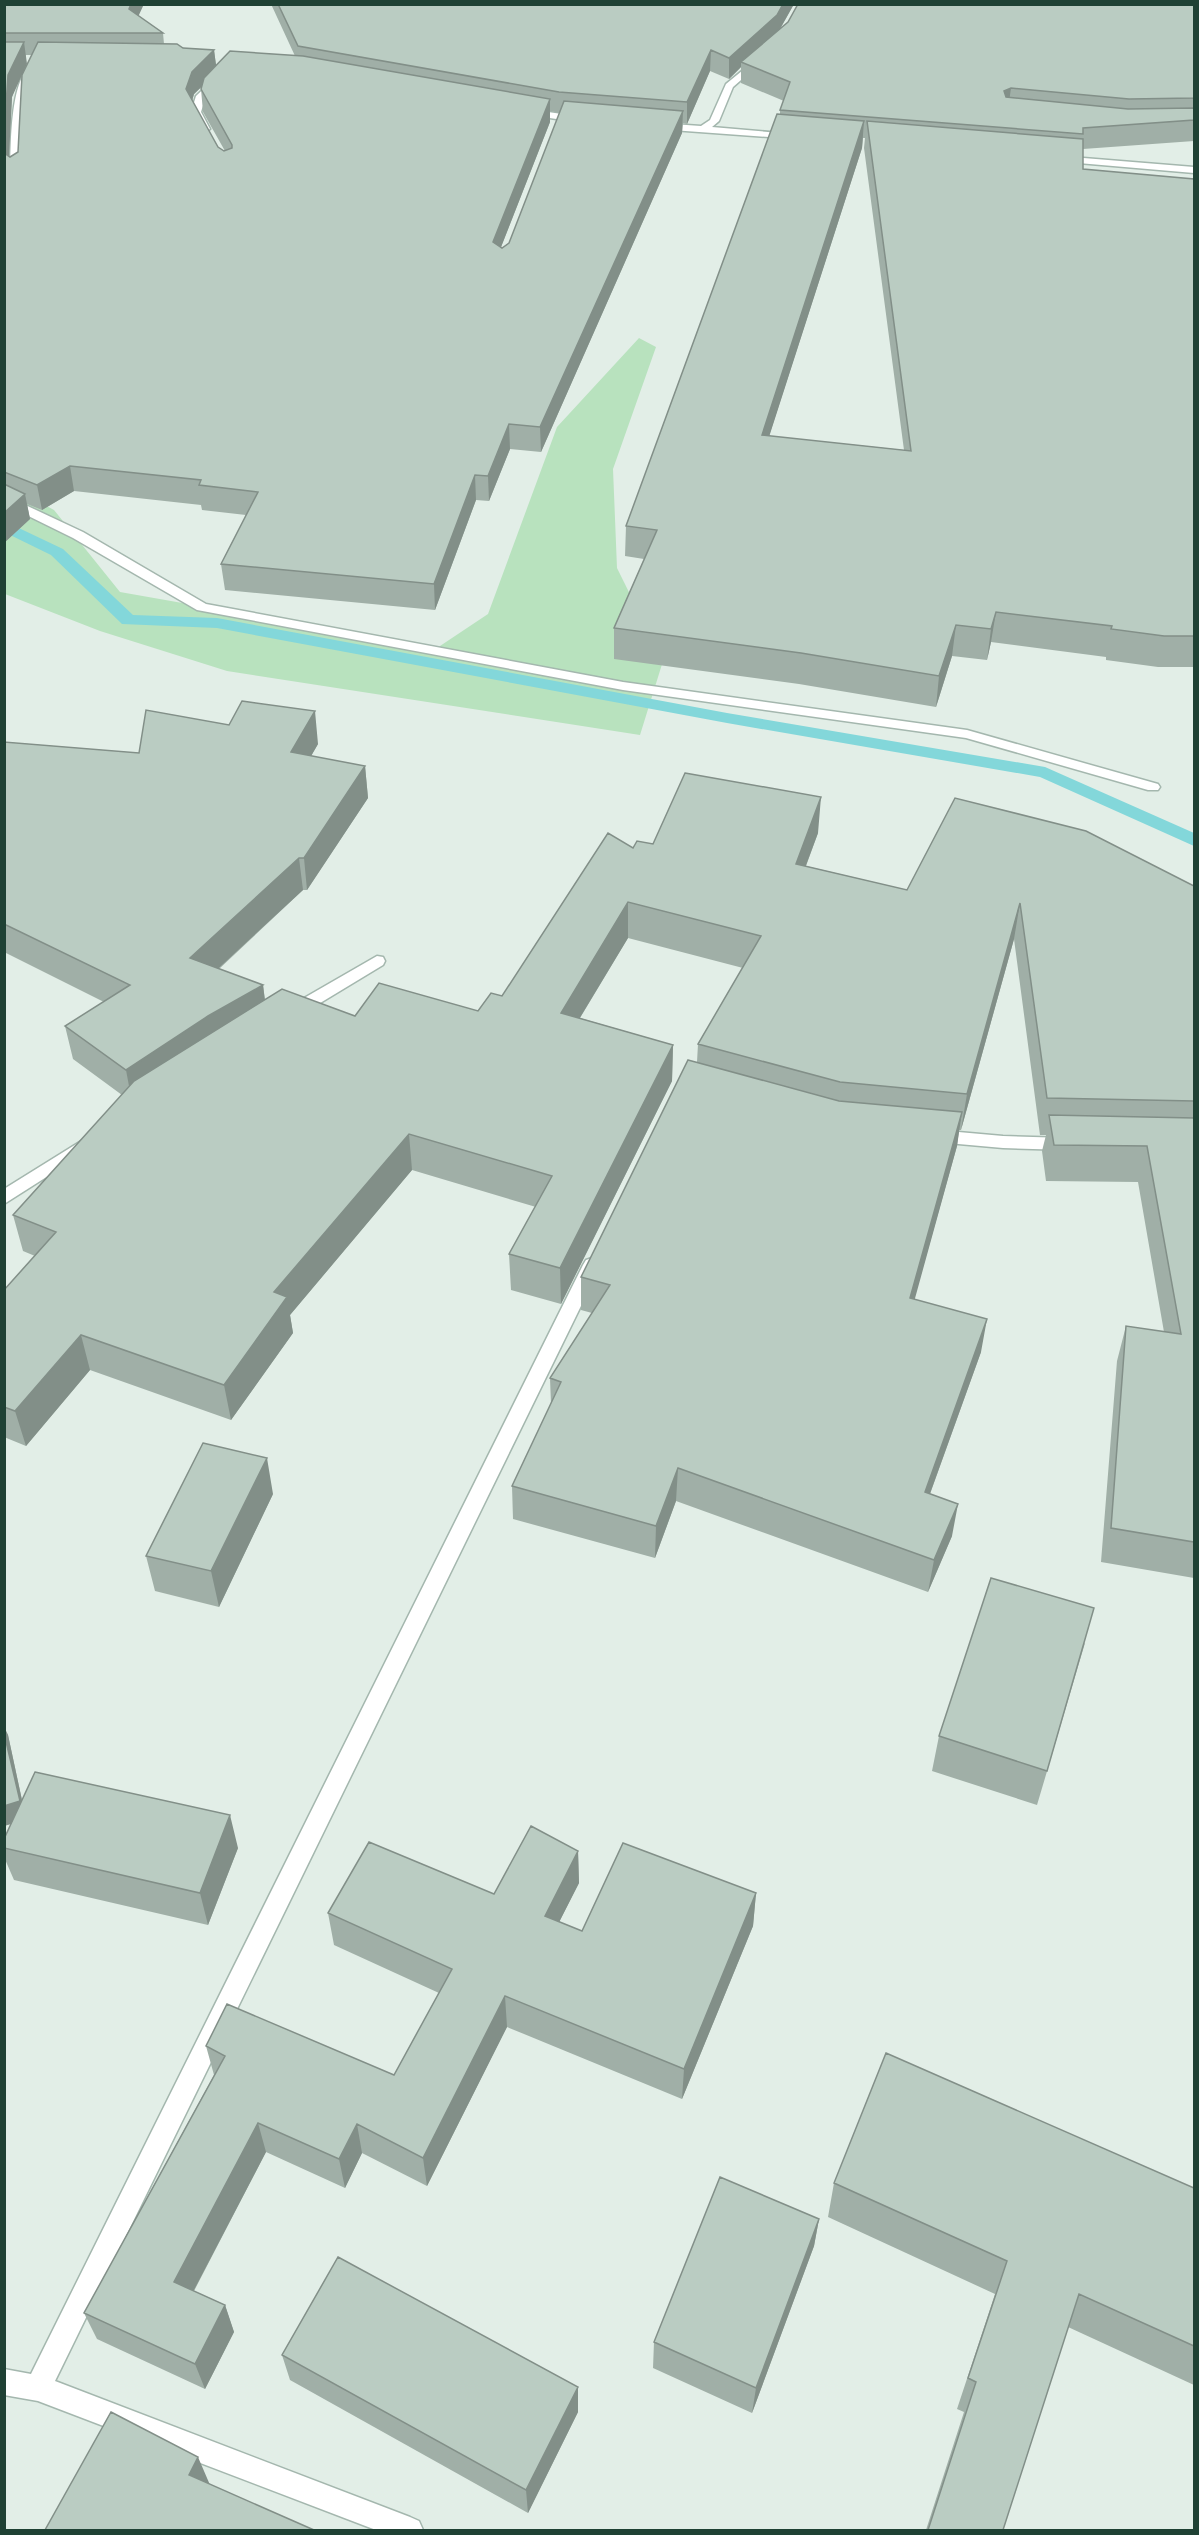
<svg xmlns="http://www.w3.org/2000/svg" width="1199" height="2535" viewBox="0 0 1199 2535" font-family="'Open Sans',sans-serif">
<style>
.green{fill:#b8e2be}
.lines{fill:none;stroke-linecap:round;stroke-linejoin:round}
.stream{fill:#83d7da;fill-rule:evenodd}
.minor-casing{stroke:#a4b7ae;stroke-width:3}
.minor{fill:#fff;fill-rule:evenodd}
.wall{fill:#a0afa7;fill-rule:evenodd}
.shaded-wall{fill:#828f88}
.building{fill:#baccc2;stroke:#828f88;stroke-width:1.5}
</style>
<rect width="100%" height="100%" fill="#e2eee7"/>
<path class="green" d="M639,338L656,347L613,469L617,568L663,661L640,735L227,671L100,631L5,594L4,483L54,510L120,592L437,648L488,614L557,427Z"/>
<g class="lines">
<path class="stream" d="M4,521L63,549L133,615L217,618L727,713L1045,767L1194,833V846L1040,777L727,723L217,628L122,624L51,555L4,532Z"/>
<g class="minor-casing">
<path id="minor" d="M759,57L764,60L733,87L719,121L712,127L792,134L797,137L796,139L658,129L653,126L658,123L701,126L710,120L726,84Z
M33,65L38,68L24,97L20,175L15,178L10,175C11,151 9,76 33,65Z
M215,78L223,80L205,99L201,112L210,129L205,132L201,131L191,112L196,96Z
M527,109L583,117L588,120L583,123L523,114V110Z
M1059,156L1194,167V173L1055,161L1054,159Z
M4,495L83,532L206,604L623,682L967,730L1158,784L1160,787L1158,790H1148L966,738L623,690L197,610L73,538L4,504Z
M377,956L383,957L385,961L383,965L297,1017H285L283,1013L285,1009Z
M936,1130L1003,1136L1067,1138L1073,1140L1076,1144L1073,1148L1067,1150L1003,1148L936,1142L930,1140L927,1136L930,1132Z
M86,1138L92,1140L95,1144L92,1148L4,1204V1189Z
M592,1258L598,1260L601,1265L55,2381L410,2517L419,2521L423,2530H376L38,2401L4,2395V2369L31,2374L583,1265L586,1260Z"/>
</g>
<use href="#minor" class="minor"/>
</g>
<path class="wall" d="M4,4L138,16L163,33L164,44L183,48L214,50L216,66L295,56L271,4H794L780,29L1194,4V141L1083,149V169L1194,179V667H1158L1106,660V657L991,642L987,660L952,656L936,707L799,684L614,659V628L644,559L625,556L626,526L780,114V110L784,101L741,83V67L729,79L710,71L687,124L683,123L682,133L541,452L510,449L489,501L476,500L435,610L225,590L221,564L246,515L202,510L201,505L74,491L42,510L27,504L30,519L4,543ZM26,55H32L18,152L10,157L9,156L12,97ZM201,87V89L203,112L225,151H224L218,147L192,101L194,94ZM550,111L560,113L509,243L502,248L501,247L550,122ZM863,138H865L864,148L904,450L769,436L862,148Z
M4,742L139,753L318,744L311,756L365,766L368,798L307,890H303L219,969L263,985L265,1000L355,1016L478,1011L502,996L633,848L653,844L818,833L806,866L907,890L1194,886V1578L1101,1562L1117,1361L1126,1326L1164,1332L1138,1182L1046,1181L1042,1151L1046,1135H1040L1014,939L961,1130H959L957,1146L914,1299L981,1352L930,1494L952,1536L928,1592L676,1501L655,1558L513,1519L512,1486L551,1404L550,1378L592,1313L581,1310V1277L697,1062L698,1044L743,968L628,938L580,1018L673,1045L672,1081L561,1304L511,1290L509,1254L536,1207L412,1170L290,1315L293,1333L231,1420L90,1370L26,1446L4,1437V1290L35,1256L23,1251L13,1215L122,1095L73,1059L65,1026L104,1002L4,952Z
M273,1494L219,1607L155,1591L146,1556Z
M1085,1643L1037,1805L932,1771L939,1736Z
M4,1727L8,1735L22,1800L238,1848L208,1925L14,1880L4,1857V1839L11,1824L4,1826Z
M578,1851L579,1883L559,1922L582,1931L756,1893L753,1926L682,2099L507,2027L427,2186L362,2153L345,2188L266,2152L194,2291L225,2305L234,2332L205,2389L97,2339L84,2313L214,2075L206,2046L394,2075L439,1993L334,1945L328,1913L494,1894Z
M834,2183L1194,2188V2385L1068,2327L1003,2530H926L964,2412L957,2409L995,2294L828,2217Z
M819,2219L814,2246L752,2413L653,2368L654,2342Z
M282,2355L578,2412L528,2513L290,2380Z"/>
<path class="shaded-wall" d="M131,4H144L132,30L129,9Z
M783,4H794L776,36L741,62V67L729,79V58Z
M24,42L27,64L12,97L8,175L4,157V135L8,75Z
M214,50L217,72L194,94L189,111L186,89L192,72Z
M711,50L710,71L687,124V102Z
M1011,88L1008,109L1004,91Z
M550,99V122L494,265L493,242Z
M683,111L682,133L541,452L540,427Z
M864,121L862,148L760,465L762,435Z
M509,424L510,449L489,501L488,476Z
M70,466L74,491L42,510L37,485Z
M475,475L476,500L435,610L434,584Z
M25,494L30,519L4,543V513Z
M996,612L991,642L987,660L991,629Z
M956,625L952,656L936,707L939,676Z
M315,711L318,744L295,784L291,752Z
M365,766L368,798L307,890L304,858Z
M821,797L818,833L793,900L796,864Z
M299,858L303,890L195,990L190,958Z
M628,902V938L561,1049V1013Z
M1020,903L1014,939L961,1130L967,1094Z
M263,985L267,1018L132,1102L126,1070L208,1016Z
M673,1045L672,1081L561,1304L560,1268Z
M962,1112L957,1146L906,1331L910,1298Z
M409,1134L412,1170L290,1315L293,1333L231,1420L224,1385L274,1292Z
M987,1319L981,1352L919,1524L925,1492Z
M81,1335L90,1370L26,1446L15,1411Z
M267,1458L273,1494L219,1607L211,1571Z
M678,1468L676,1501L655,1558L656,1526Z
M958,1504L952,1536L928,1592L934,1560Z
M4,1727L8,1735L26,1819L4,1826Z
M230,1815L238,1848L208,1925L200,1893Z
M578,1851L579,1883L546,1948L545,1916Z
M756,1893L753,1926L682,2099L684,2069Z
M505,1996L507,2027L427,2186L423,2158Z
M258,2123L266,2152L184,2309L174,2282Z
M357,2124L362,2153L345,2188L339,2159Z
M819,2219L814,2246L752,2413L756,2388Z
M225,2305L234,2332L205,2389L195,2364Z
M578,2387V2412L528,2513L526,2490Z
M198,2457L210,2485L189,2475Z"/>
<path class="building" d="M4,4H131L129,9L163,33H4Z
M278,4H783L777,15L729,58L711,50L687,102L559,92L298,46Z
M798,4H1194V98L1129,99L1011,88L1004,91L1006,97L1128,109L1194,108V120L1083,128V134L780,110L790,82L741,62L788,22Z
M4,42H24L8,75L4,135Z
M38,42L177,44L183,48L214,50L192,72L186,89L218,147L224,151L232,148V145L201,89L204,78L230,51L303,56L550,99L493,242L502,248L509,243L564,101L683,111L540,427L509,424L488,476L475,475L434,584L221,564L258,492L199,485L201,480L70,466L37,485L4,472V153L10,157L18,152L22,75Z
M777,114L864,121L762,435L911,451L867,121L1083,139V169L1194,179V636H1164L1111,629L1112,626L996,612L991,629L956,625L939,676L801,653L614,628L657,530L626,526Z
M4,484L25,494L4,513Z
M242,701L315,711L291,752L365,766L304,858H299L190,958L263,985L208,1016L126,1070L65,1026L130,985L4,924V742L139,753L146,710L229,725Z
M685,773L821,797L796,864L907,890L955,798L1086,831L1194,886V1101L1047,1098L1020,903L967,1094L840,1082L698,1044L761,936L628,902L561,1013L673,1045L560,1268L509,1254L552,1176L409,1134L274,1292L287,1297L224,1385L81,1335L15,1411L4,1407V1290L56,1232L13,1215L134,1081L282,989L355,1016L379,983L478,1011L491,993L502,996L608,833L633,848L637,841L653,844Z
M688,1060L839,1101L962,1112L910,1298L987,1319L925,1492L958,1504L934,1560L678,1468L656,1526L512,1486L561,1382L550,1378L610,1285L581,1277Z
M1049,1115L1194,1118V1542L1111,1528L1126,1326L1181,1334L1147,1146L1054,1145Z
M203,1443L267,1458L211,1571L146,1556Z
M991,1578L1094,1608L1047,1771L939,1736Z
M4,1733L20,1801L4,1806Z
M35,1772L230,1815L200,1893L4,1848V1839Z
M531,1826L578,1851L545,1916L582,1931L623,1843L756,1893L684,2069L505,1996L423,2158L357,2124L339,2159L258,2123L174,2282L225,2305L195,2364L84,2313L225,2056L206,2046L227,2004L394,2075L452,1969L328,1913L369,1842L494,1894Z
M886,2053L1194,2188V2346L1079,2294L1003,2530H928L976,2382L968,2378L1007,2261L834,2183Z
M720,2177L819,2219L756,2388L654,2342Z
M338,2257L578,2387L526,2490L282,2355Z
M111,2412L198,2457L189,2475L314,2530H45Z"/>
<rect width="1199" height="2535" fill="none" stroke="#1f4134" stroke-width="12"/>
</svg>
